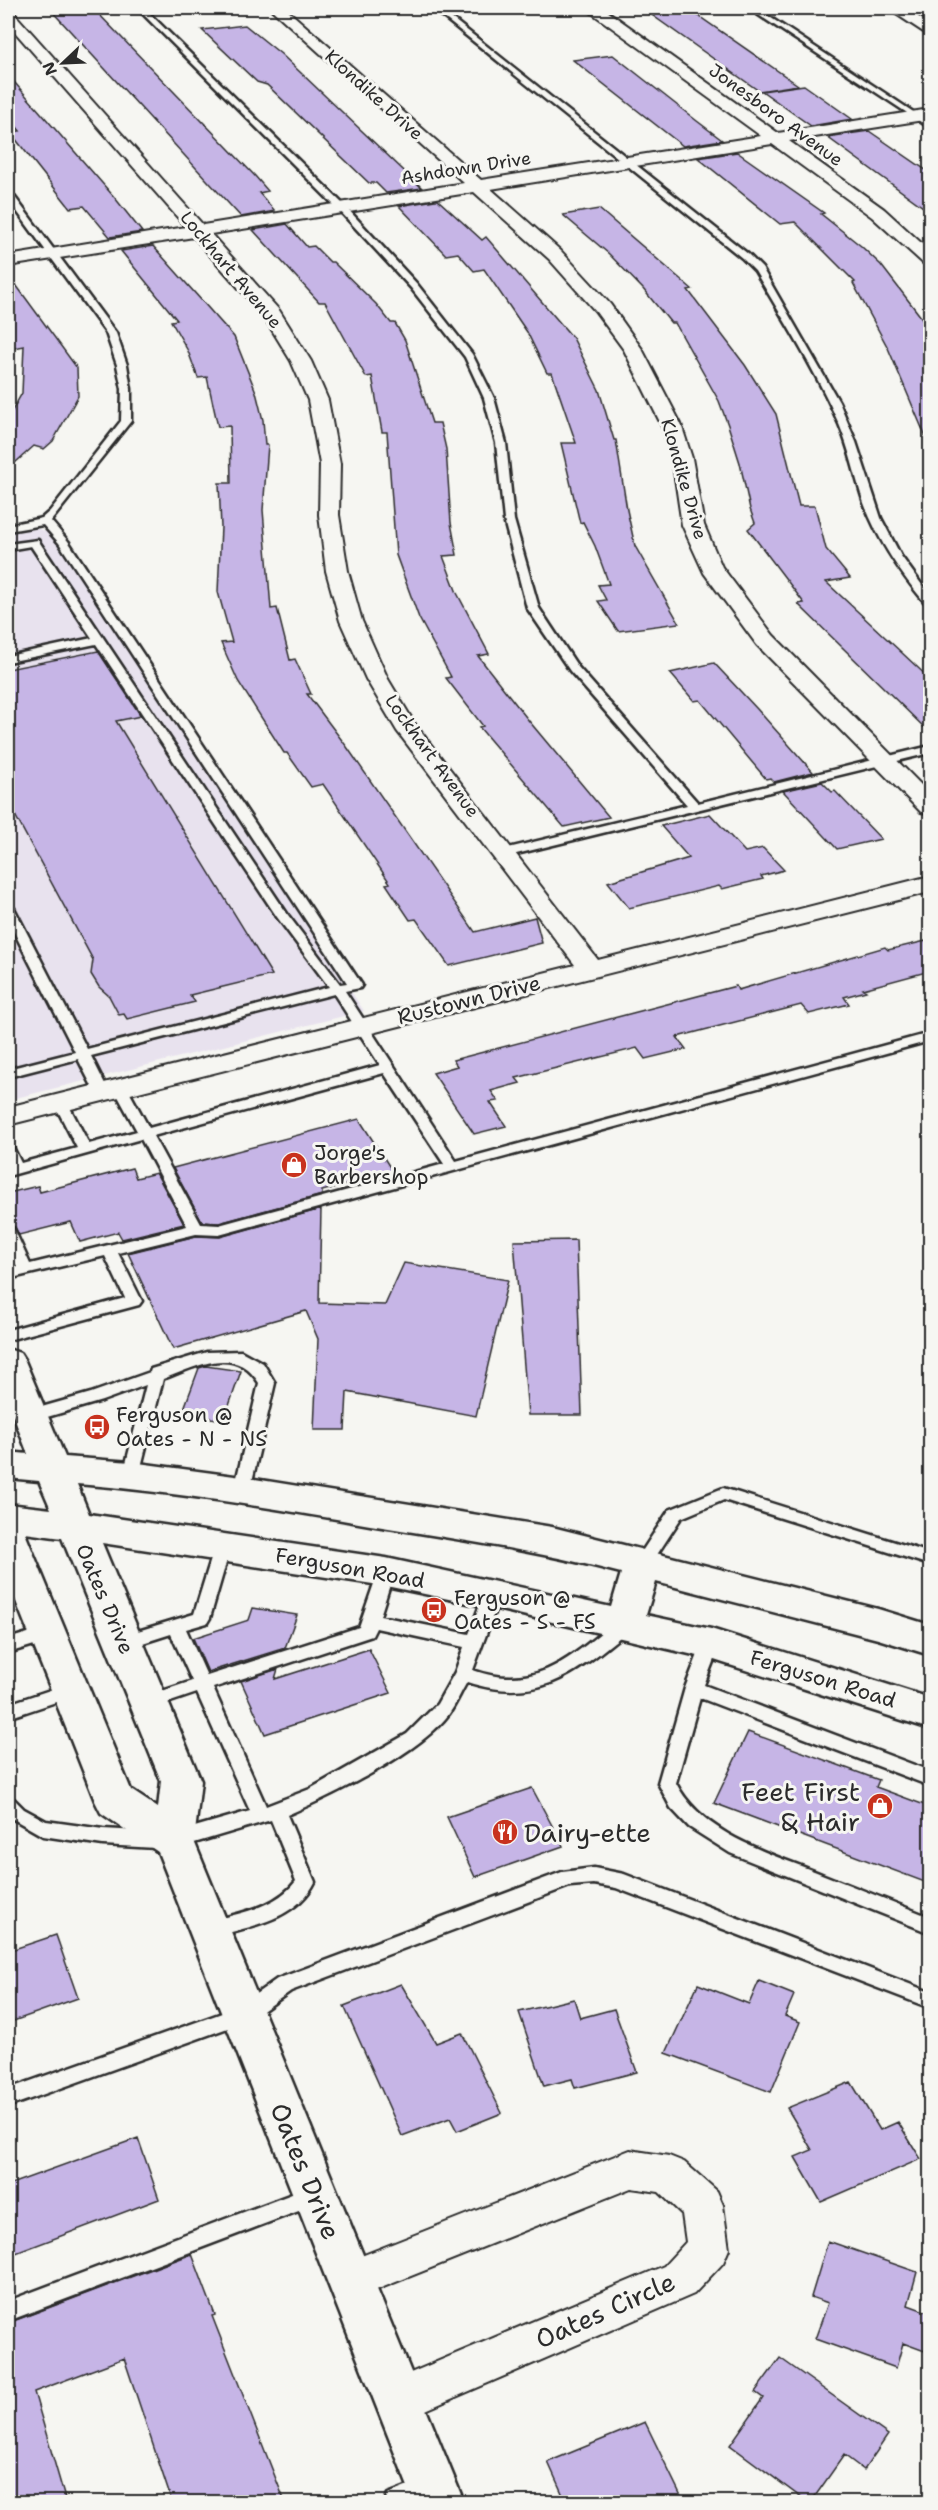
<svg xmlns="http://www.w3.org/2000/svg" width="938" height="2510" viewBox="0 0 938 2510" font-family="'Shantell Sans',sans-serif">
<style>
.built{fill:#e8e2ee}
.building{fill:#c6b5e6;stroke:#2b2b2b;stroke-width:1.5}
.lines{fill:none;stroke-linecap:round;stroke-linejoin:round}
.lane-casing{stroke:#2b2b2b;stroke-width:5}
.street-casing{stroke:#2b2b2b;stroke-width:4}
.secondary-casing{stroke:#2b2b2b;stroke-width:5}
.lane{fill:#f6f6f2;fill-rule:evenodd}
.street{fill:#f6f6f2;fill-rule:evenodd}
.secondary{fill:#f6f6f2;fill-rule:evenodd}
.labels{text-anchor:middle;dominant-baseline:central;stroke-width:6;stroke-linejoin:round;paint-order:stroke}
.far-street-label{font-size:18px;fill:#2b2b2b;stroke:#f6f6f2}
.street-label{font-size:21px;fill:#2b2b2b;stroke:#f6f6f2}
.poi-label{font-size:21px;fill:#2b2b2b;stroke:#f6f6f2;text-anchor:start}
.near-poi-label{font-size:26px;fill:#2b2b2b;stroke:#f6f6f2;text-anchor:end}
.near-street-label{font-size:26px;fill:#2b2b2b;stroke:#f6f6f2}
</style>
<rect width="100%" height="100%" fill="#f6f6f2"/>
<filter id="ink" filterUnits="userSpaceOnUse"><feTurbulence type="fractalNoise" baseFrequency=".0167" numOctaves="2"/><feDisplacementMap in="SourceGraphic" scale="12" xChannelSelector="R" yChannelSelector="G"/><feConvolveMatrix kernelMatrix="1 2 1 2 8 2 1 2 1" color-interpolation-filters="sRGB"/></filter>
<g filter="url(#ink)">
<path class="built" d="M25,525L52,533L364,1011L8,1100V528Z"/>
<path class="building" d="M49,8H93L255,176L268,191L259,193L275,211L241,217Z
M642,8H687L798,85L759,91Z
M245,25L281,54L422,188L386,193L376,183H369L267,85L257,82L202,30Z
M613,55L697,121L722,140L683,146L573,60Z
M8,75L115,198L142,232L110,237L84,206L70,208L67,204L10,132L20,131L8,116Z
M804,85L852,119L811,126L762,91Z
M869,131L930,173V212L827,137Z
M737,152L824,213L821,214L861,246L881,265L921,317L930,338V447L888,348L853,283L855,282L795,222L780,224L698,158Z
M435,200H438L482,240L486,237L573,338L599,390L614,440H616L627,510L635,546L679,623L618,631L598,601L606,600L598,585L609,584L595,546L583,522L580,523L561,443H576L552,373H547L527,332L484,269L474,271L458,253L446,255L399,206Z
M599,209L692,289L688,290L745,365L776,414L799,506H815L826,549L850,578L826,582L930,679V733L798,604L804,603L748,529L755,523L750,509L740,463L728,425L719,401L675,323H671L643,289L609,254L563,215Z
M287,224L307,247L314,246L330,262H333L376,304L391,323H395L405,340L432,423H440L446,449L451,523L457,555L443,556L457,593L489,654L478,656L529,721L609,817L564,827L479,727L483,726L446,678L451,677L419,618L396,555L387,432H382L372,376L366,377L325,302H319L253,230Z
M153,246L234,337L256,392L263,420L265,445H268L263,510L271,609L277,608L290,660L295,659L311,694H307L347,747L475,932L535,917L542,943L449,966L416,919L410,920L386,884L390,883L323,784L311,787L287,753H284L238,681L221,643L232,642L218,592L221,527L219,483H231L230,426L218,427L207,377L198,378L188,351L171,321L177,320L121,251Z
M8,274L77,368L78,396L53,441L44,449L34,446L8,469V418L22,393L24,346L8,349Z
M98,651L141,716L116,721L272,975L190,995L195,1002L127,1019L124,1014L119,1015L109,996L99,987L91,974L93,960L8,802V669Z
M714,663L757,709L813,772L774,782L770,778L766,779L700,700L694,701L670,673Z
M822,782L832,792L835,791L881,839L837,849L783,791Z
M710,814L745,852L763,848L784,870L761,876L763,879L722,889L719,886L629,908L608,882L689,858L661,826Z
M930,940V971L863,989L866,991L844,997L849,1004L809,1014L801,1005L677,1037L686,1049L645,1059L637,1048L516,1078L520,1083L491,1091L498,1101L490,1102L506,1126L474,1134L433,1073L457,1066L453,1060L736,986L738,990L885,947L888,950Z
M359,1119L393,1172L322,1191V1195L219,1223L202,1222L173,1168Z
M132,1168L136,1178L156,1173L184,1224L122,1239L118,1232L80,1242L71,1222L19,1235L15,1227L9,1224L8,1193L38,1186L40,1192Z
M321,1209L319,1303L385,1305L404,1263L508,1280L476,1416L347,1392L345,1430H314L318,1339L306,1311L173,1349L128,1253L196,1236L220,1237Z
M576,1240L582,1415H528L514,1241Z
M206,1366L241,1371L224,1420L182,1414L199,1368Z
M253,1608L297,1615L285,1648L208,1672L193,1638L249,1620Z
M369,1649L391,1693L265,1734L241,1681L278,1669L275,1679Z
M748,1732L879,1780L876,1787L930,1807V1884L714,1803Z
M532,1788L563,1846L475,1877L447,1817Z
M56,1935L78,1998L8,2023V1951Z
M759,1981L794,1995L785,2016L800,2022L771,2092L666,2053L698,1984L749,2004Z
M401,1984L436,2043L462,2033L502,2113L457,2131L450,2118L402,2136L344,2006Z
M574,1999L580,2018L614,2009L637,2072L575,2088L572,2079L544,2086L519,2012Z
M851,2082L880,2130L898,2122L921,2159L821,2202L795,2157L812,2150L787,2108Z
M138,2138L159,2199L8,2256V2185Z
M828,2241L917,2272L908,2305L930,2313V2353L903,2343L896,2368L815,2339L828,2303L811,2297Z
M192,2254L215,2315L212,2316L285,2502H172L124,2358L34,2392L66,2502H8V2323Z
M780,2358L888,2435L864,2470L844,2455L811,2502H807L730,2445L763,2398L755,2392Z
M645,2422L684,2502H566L548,2462Z"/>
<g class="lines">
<g class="lane-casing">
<path id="lane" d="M137,8H144L345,206L417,284L472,354L494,398L506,443L514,520L539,608L578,667L698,803L930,746V753L504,857L500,856L498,853L500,850L687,805L570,671L527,608L504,520L496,443L484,398L465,357L411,288L339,210Z
M432,8H439L748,254L762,268L839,402L856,442L881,518L901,556L930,596V605L926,604C901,574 878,541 864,503C855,477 850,450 839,424C816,371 785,322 755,271L742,258Z
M748,8H756L930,123V128Z
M8,191L11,192L116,333L127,365L131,389V421L51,521L68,541L362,985L360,988L345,991L456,1161L930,1033V1041L219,1235L196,1234L118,1253L142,1301L139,1305L8,1340V1330L125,1298L105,1256L8,1279V1269L17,1267L8,1247V1226L13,1228L15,1231L30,1264L187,1226L141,1139L8,1176V1146L13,1147L21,1163L77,1148L54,1103L56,1100H66L89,1144L137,1131L113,1087L115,1084H125L149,1128L380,1065L334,994L91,1056L109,1092L102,1096L95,1092L78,1059L8,1077V1069L75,1052L8,920V904L14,908L87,1049L329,987L277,917L96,644L8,662V656L92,638L31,546L8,550V544L38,540L288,915L340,984L347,983L59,543L43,525L8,531V525L42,518L50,511L121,421L122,389L117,365L106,333L8,199ZM384,1073L444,1164L219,1225L201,1224L153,1136Z
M241,1351L263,1363L275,1383L250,1490L248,1494H236L234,1490L259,1383C235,1344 198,1366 163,1379L139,1475L137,1479H125L123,1475L146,1385L102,1401L30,1422L24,1420L22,1416L24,1412L91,1393L150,1372L151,1369L207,1352Z
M723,1488L930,1553V1565L724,1500L681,1518L649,1567L643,1569L637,1567L635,1563L637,1559L669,1510Z
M223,1540L229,1542L231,1546L210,1618L207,1623L186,1629L207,1676L359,1627L378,1572L380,1567L386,1566L392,1567L394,1572L380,1616L469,1634L486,1589L492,1587L498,1589L501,1594L473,1670C538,1693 572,1656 619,1618L625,1616L631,1618L634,1623L631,1628C577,1672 541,1706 467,1682C461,1692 456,1704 449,1714C420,1753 333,1795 287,1815L315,1882C296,1921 246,1927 209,1938L202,1936L199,1930L202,1924C235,1913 274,1910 296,1881L271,1820L174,1849L103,1845L43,1836L8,1816V1797L14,1799L24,1809L46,1821L103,1829L174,1833L250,1811L197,1693L147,1710L141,1708L138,1703L141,1698L192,1681L171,1634L124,1649L118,1647L115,1642L118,1637L194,1614L215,1546L217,1542ZM376,1628L464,1647L455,1672L437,1704L407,1734L310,1789L266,1806L213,1688L372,1636Z
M48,1627L54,1629L57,1634L54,1639L8,1653V1639Z
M711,1637L717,1639L720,1644L704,1685L930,1771V1786L700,1698L676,1783C703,1836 773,1854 824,1875C860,1889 895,1903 930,1917V1933L730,1853L689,1827L671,1808L658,1783L685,1688L702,1644L705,1639Z
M71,1683L77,1685L80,1690L77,1695L8,1718V1704Z
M594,1868L624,1874L930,1992V2008L616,1888L594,1884L570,1886L291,1991L250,2020L8,2107V2089L236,2008L277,1979L562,1872Z
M313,2186L320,2189L323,2196L320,2203L8,2321V2301Z
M429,2478L437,2481L440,2489L437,2497L423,2502H385L388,2494Z"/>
</g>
<g class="street-casing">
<path id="street" d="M270,8H285L481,180L761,136L589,11L587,8H603L778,133L930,109V119L789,141L884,209L930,251V265L924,264L872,217L772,144L491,189L561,251L610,304L642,349L681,424L692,458L704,525L722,567L773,635L930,794V814L921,812L757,645L704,573L682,525L672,458L661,424L624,350L596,312L549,259L474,192L211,234L279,310L311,361L328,400L340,464L339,515L348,571L362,621L388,679L415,724L598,960L930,876V892L8,1125V1107L575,965L397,731L366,679L340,621L326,571L319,515L320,464L308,400L291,361L264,317L194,237L8,266V256L186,227L8,24V11L13,12L203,225L464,183Z
M887,8H904L930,24V34L925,33Z
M630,2150L669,2156L684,2162L717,2191L723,2205L729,2249L723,2263L694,2294L398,2422L382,2415L376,2400L382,2385L664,2266L686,2242L682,2214L659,2192L631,2188L351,2300L336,2294L330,2280L336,2266Z"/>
</g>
<g class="secondary-casing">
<path id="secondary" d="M8,1349L20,1353L25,1361L65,1457L131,1462L242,1477L552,1527L878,1609L930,1625V1655L878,1639L656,1582L646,1615L711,1629L930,1698V1729L711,1659L492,1608L386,1586L102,1543L201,1781L194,1841L464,2502H414L158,1852L101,1813L95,1801L8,1581V1504L51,1509L39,1481L8,1478V1452L28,1454L8,1402ZM77,1484C175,1492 273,1508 370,1525C455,1539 539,1551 621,1573L611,1607L386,1558L89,1514ZM25,1533L62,1538L161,1781L158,1808L131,1790Z"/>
</g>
<use href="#lane" class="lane"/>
<use href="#street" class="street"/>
<use href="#secondary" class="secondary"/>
</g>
</g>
<defs>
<g id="shop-disc" transform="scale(1.35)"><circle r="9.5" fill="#c8321e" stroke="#f6f6f2"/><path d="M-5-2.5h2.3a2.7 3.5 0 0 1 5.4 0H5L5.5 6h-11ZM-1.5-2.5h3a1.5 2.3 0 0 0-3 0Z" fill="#fff"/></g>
<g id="bus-disc" transform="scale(1.35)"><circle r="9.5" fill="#c8321e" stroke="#f6f6f2"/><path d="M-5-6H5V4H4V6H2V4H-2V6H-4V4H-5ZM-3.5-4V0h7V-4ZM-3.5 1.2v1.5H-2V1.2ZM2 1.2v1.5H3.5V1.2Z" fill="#fff"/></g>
<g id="restaurant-disc" transform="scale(1.35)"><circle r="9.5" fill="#c8321e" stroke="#f6f6f2"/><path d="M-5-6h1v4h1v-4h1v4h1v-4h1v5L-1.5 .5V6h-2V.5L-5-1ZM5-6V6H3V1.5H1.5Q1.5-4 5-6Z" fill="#fff"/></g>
</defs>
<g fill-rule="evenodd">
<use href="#shop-disc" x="294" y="1165"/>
<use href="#bus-disc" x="97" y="1427"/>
<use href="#bus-disc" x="434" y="1610"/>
<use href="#shop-disc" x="880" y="1806"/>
<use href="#restaurant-disc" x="505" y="1832"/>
</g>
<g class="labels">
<g class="far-street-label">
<text transform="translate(374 95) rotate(42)">Klondike Drive</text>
<text transform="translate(776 115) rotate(36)">Jonesboro Avenue</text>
<text transform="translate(466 168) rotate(-9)">Ashdown Drive</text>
<text transform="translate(231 270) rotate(50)">Lockhart Avenue</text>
<text transform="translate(684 479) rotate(74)">Klondike Drive</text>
<text transform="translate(432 756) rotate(54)">Lockhart Avenue</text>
</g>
<g class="street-label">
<text transform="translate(469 1000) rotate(-14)">Rustown Drive</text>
<text transform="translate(350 1568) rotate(10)">Ferguson Road</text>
<text transform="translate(105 1599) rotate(67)">Oates Drive</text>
<text transform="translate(823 1679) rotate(17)">Ferguson Road</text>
</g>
<g class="poi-label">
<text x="314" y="1153">Jorge's<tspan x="314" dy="24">Barbershop</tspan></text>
<text x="116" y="1415">Ferguson @<tspan x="116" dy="24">Oates - N - NS</tspan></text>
<text x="454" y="1598">Ferguson @<tspan x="454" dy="24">Oates - S - FS</tspan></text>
</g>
<g class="near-poi-label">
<text x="860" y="1791">Feet First<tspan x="860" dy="30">&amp; Hair</tspan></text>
<text x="524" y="1832" text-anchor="start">Dairy-ette</text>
</g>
<g class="near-street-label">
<text transform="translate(306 2171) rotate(68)">Oates Drive</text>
<text transform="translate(605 2310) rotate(-24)">Oates Circle</text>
</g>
</g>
<rect width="938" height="2510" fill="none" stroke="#f6f6f2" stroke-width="30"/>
<rect x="15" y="15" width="908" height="2480" fill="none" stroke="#2b2b2b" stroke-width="2" filter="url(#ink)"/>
<g transform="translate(63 63) rotate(247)" stroke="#f6f6f2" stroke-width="4.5" paint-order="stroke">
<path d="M0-4.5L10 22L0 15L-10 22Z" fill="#2b2b2b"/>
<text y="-9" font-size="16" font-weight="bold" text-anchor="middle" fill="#2b2b2b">N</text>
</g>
</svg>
